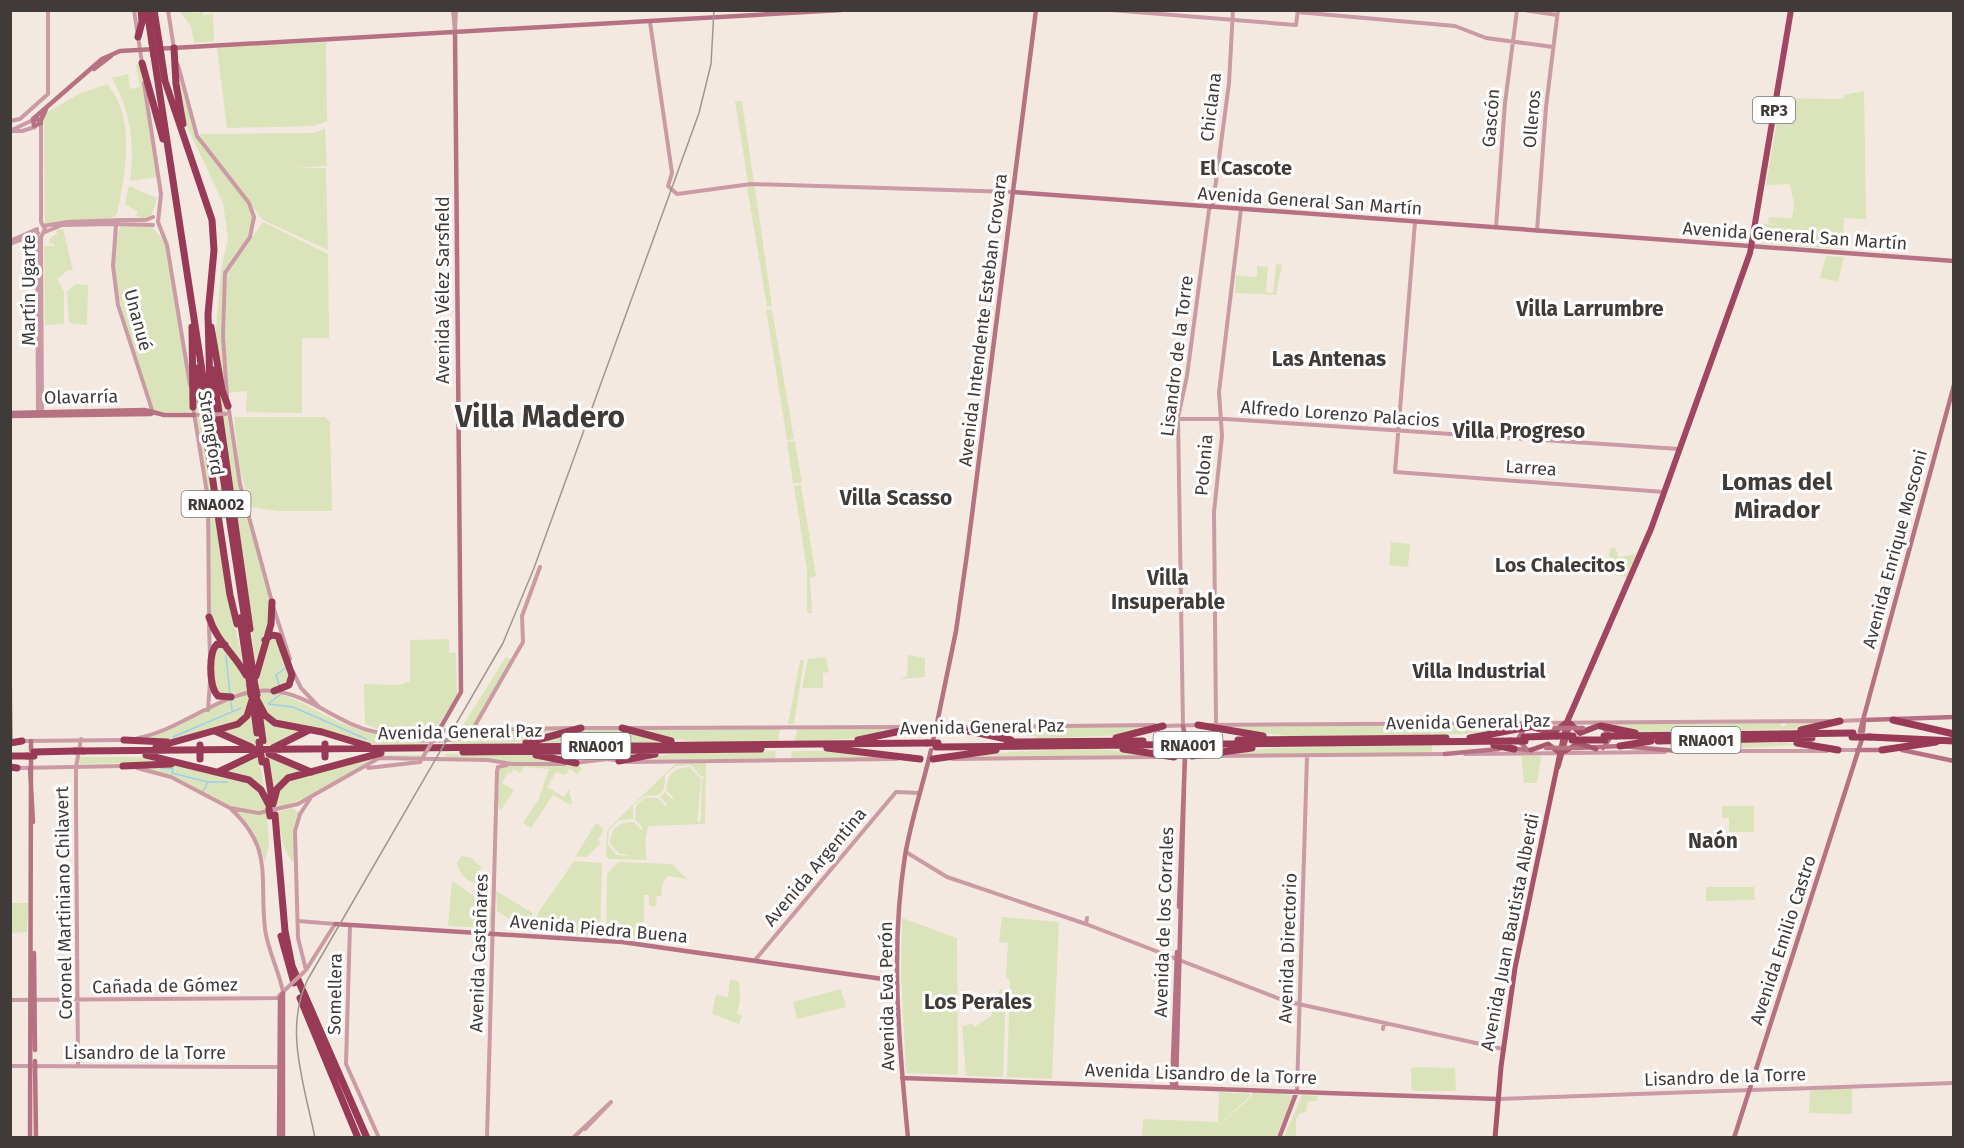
<svg xmlns="http://www.w3.org/2000/svg" width="1964" height="1148" viewBox="0 0 1964 1148" font-family="'Fira Sans',sans-serif">
<style>
.green{fill:#dbe3ba;fill-rule:evenodd}
.lines{fill:none;stroke-linecap:round;stroke-linejoin:round}
.stream{stroke:#9ad0ee;stroke-width:1.5}
.tertiary{stroke:#ca9aa5;stroke-width:4}
.secondary{stroke:#b67283;stroke-width:4.5}
.primary{stroke:#a7546a;stroke-width:5}
.trunk{stroke:#a04660;stroke-width:6}
.motorway{stroke:#983956;stroke-width:7}
.rail{stroke:#9e9690;stroke-width:1.5}
.tertiary-bridge{stroke:#ca9aa5;stroke-width:4}
.secondary-bridge{stroke:#b67283;stroke-width:4.5}
.motorway-bridge{stroke:#983956;stroke-width:7}
.labels{text-anchor:middle;dominant-baseline:central;stroke-width:6;stroke-linejoin:round;paint-order:stroke}
.shield{fill:#fff;stroke:#797674;stroke-width:1.5}
.shield-label{font-size:16px;font-weight:bold;fill:#403b38}
.street-label{font-size:18px;fill:#403b38;stroke:#fff}
.neighbourhood-label{font-size:20px;font-weight:bold;fill:#403b38;stroke:#fff}
.quarter-label{font-size:21px;font-weight:bold;fill:#403b38;stroke:#fff}
.district-label{font-size:24px;font-weight:bold;fill:#403b38;stroke:#fff}
.town-label{font-size:30px;font-weight:bold;fill:#403b38;stroke:#fff}
</style>
<rect width="100%" height="100%" fill="#f4e9e0"/>
<path class="green" d="M179,11L200,13L199,11H203V15L213,14L214,41L194,43L191,26Z
M326,42L327,121L314,126L227,128L217,48Z
M140,64L157,177L130,181C135,142 130,109 112,78L128,74L130,89L140,87L136,65Z
M176,66L196,137L248,205L252,216L251,231L224,272L222,352L226,399L215,339L221,271L228,238L223,203L184,120Z
M107,84C137,118 125,174 117,214L111,218L45,224L44,114L79,94Z
M1864,91L1866,219L1844,218L1842,249L1757,243L1759,223L1780,226L1768,223L1769,217L1792,218L1794,205L1790,184L1766,185L1781,98L1843,99L1844,95Z
M735,101H742L754,183H748Z
M325,128L327,166L296,168H326L328,250L263,220L205,145L200,134L315,133Z
M752,185L755,188L772,306L767,307L747,187Z
M129,186L157,198L151,217L145,219L136,216L138,212L125,204Z
M263,222L328,254L329,338H302V413L246,412L247,391L228,393L225,336L227,273Z
M121,226H151L165,242L193,407L190,412H154C141,371 98,265 121,226Z
M63,229L73,271L68,270L57,279L64,292V324L45,325L44,246H54V244L49,243V239L57,234L56,230Z
M1826,256L1844,257L1838,282L1820,278Z
M1276,264L1282,265L1276,295L1235,293L1236,275L1257,277V266L1268,267L1266,292L1273,293Z
M75,284L88,285L87,325L69,323L67,292Z
M766,309L772,310L794,439L787,440Z
M213,363L226,409L239,485L271,603V613L255,674L251,618Z
M193,366L228,596L246,675L217,635L211,617L209,499L196,411Z
M234,417H325L330,422L332,511H278L250,507L239,466Z
M795,441L802,483H793L787,442Z
M801,485L816,576L810,578L812,613H807V570L794,486Z
M1391,542L1410,544L1408,567L1389,565Z
M1610,548H1615L1619,557L1636,554L1626,577L1607,574Z
M276,636L290,681L274,689H258L259,665L267,640Z
M449,639V653H456L457,695L436,729L386,732L365,724L364,684L400,685L410,681V640Z
M221,645L240,667L248,691L221,696L214,687L213,651Z
M908,655L925,658V677L899,679L907,676Z
M506,657L512,660L472,727L461,728Z
M826,657L829,672L823,673V688H802L808,659Z
M800,660H804L794,724H788Z
M259,692C296,692 312,712 345,724C372,735 402,738 431,742L429,746L367,744L273,720L261,704Z
M248,693L250,704L241,720L181,740H137C178,730 210,706 248,693Z
M260,706L268,719L306,730L266,747Z
M252,707L258,747L219,731L232,728Z
M1698,722L1696,733H1643L1610,724Z
M1827,722L1798,729L1698,731V725L1708,724L1781,723V726H1786V723Z
M1560,723L1559,727C1516,724 1476,736 1433,735V725Z
M1317,726H1431V735L1289,736L1215,727Z
M1027,727H1151L1123,735L1036,739V736H1027Z
M780,728L778,742C728,742 680,746 633,729Z
M798,728H909L863,738L794,742Z
M581,729L624,730L667,742L529,744Z
M508,730H569L531,741L450,746L453,742L470,741Z
M1718,742C1755,742 1791,741 1827,749H1810L1800,745L1719,749Z
M1432,745V753L1210,755L1272,748Z
M1097,749L1161,755L954,757L1024,751V753L1027,751Z
M776,751L775,759L632,760L672,754Z
M792,751H827L904,758L791,759Z
M446,754L532,755L570,763H512L443,758Z
M375,755H423L421,759L379,756L312,795L276,809L275,801L283,783Z
M259,756L265,795L258,784L221,773L245,760Z
M1521,756H1541L1537,783H1524Z
M79,757H146L174,762L81,764L78,763Z
M267,757L307,772L298,773L273,794Z
M706,762L705,824L648,826L645,840L647,860L609,859L606,856L607,832L610,827L675,764ZM691,765L701,777L706,775L702,779L701,814L704,815H701L700,822H697L701,779L690,767C673,768 668,773 666,790L674,798L672,799L665,792L660,797L667,804L665,806L658,798H644L636,806L635,819L643,828L641,830L634,822C617,823 612,827 610,844L619,853L632,856L617,855L608,845L609,830L619,820L633,819V806L644,796L658,795L664,790L665,775L676,766Z
M174,765L253,784L265,803L266,811L231,807L170,775L132,766Z
M502,766H579L582,768L578,775L570,769L565,775L556,772L547,787L564,797L569,789L572,803L570,805L553,795L531,828L523,823L539,798L549,769L524,767L520,773L514,769L512,773L509,772L502,783L514,790L501,810L498,807L499,769Z
M1722,806H1754V832H1729V818H1722Z
M292,808L299,813L294,825V860L292,862L283,845L277,812Z
M234,810L267,814L269,844L265,862L253,831Z
M596,823L604,829L598,840L601,843L586,857H577L576,855Z
M462,856L472,858L482,868L476,873L481,878L476,883C466,882 458,871 457,862Z
M574,861L602,863L600,936L533,932L538,913Z
M618,862L672,864L687,879L668,876L663,882L661,896H657L656,906H649V895H644V922H640L637,940L606,937L607,874Z
M452,881L491,907V926L489,928L448,926Z
M1706,887H1754L1755,900L1706,901Z
M496,891L533,913L527,930L497,911Z
M10,903H28L27,932L11,933Z
M1002,917L1059,922L1052,1079L1007,1077L1010,980L1006,978L1008,943L999,942Z
M902,918L957,938L958,1075L906,1073L901,975Z
M730,980L739,981L740,1000L737,1014L742,1016L739,1024L712,1014L716,995L728,997Z
M841,989L846,1007L797,1019L793,1002Z
M1000,989L1006,990L1003,1077L966,1076L962,1027L972,1023L974,1027L991,1016Z
M1414,1067L1455,1068L1456,1091H1413L1411,1088V1069Z
M1852,1088V1114L1809,1113L1810,1090Z
M1219,1092L1250,1094V1096L1207,1136L1252,1096L1253,1092L1293,1095L1276,1137L1142,1138L1143,1119L1218,1122Z
M1302,1095L1317,1096V1101H1308L1306,1112L1299,1114L1296,1120V1137H1284Z"/>
<g class="lines">
<path class="stream" d="M226,656L230,694
M280,687L276,675L285,668
M231,702L232,710
M269,703L281,694
M268,704L293,707L366,739
M173,737L241,708
M161,768L173,769L172,773L208,782H227
M203,791L208,782"/>
<path class="tertiary" d="M134,10L142,63
M168,10L174,49
M453,10L455,32
M1111,10L1296,25L1298,10
M1524,10L1557,15
M1297,12L1455,26L1486,38L1553,47
M650,22L672,173L668,186L677,194L751,184L1013,192
M455,31L456,10
M178,65L197,136L249,203L254,217L250,237L225,273L223,336L227,397
M144,83L161,194L158,222L167,245L190,385
M10,121L20,119L48,94V10
M41,121V222L45,229L41,237L42,413
M12,130L33,120
M10,131H22L35,127
M122,220H146L153,217
M1415,222L1395,472L1664,492
M115,224L153,225
M116,225L113,266L118,305L153,413
M43,226L68,222L122,220
M1496,227L1505,103L1517,10
M37,229L38,414
M1537,231L1546,107L1558,10
M45,232L62,225L115,224
M10,241L37,229
M10,244L38,233
M228,404L240,484L272,602
M193,407L208,499L209,617
M1178,419H1225L1679,449
M274,609L290,659
M209,625L210,656
M293,672L301,688L319,707
M10,681L11,740
M208,710L210,682
M1840,721L1864,720
M1216,724L1214,512L1222,436L1219,392L1241,209
M1210,725L1830,721
M1162,726L1200,725
M1183,726L1178,417L1187,376L1209,210L1213,204L1229,83L1233,10
M919,727L957,728
M964,727L1155,725
M580,728H624
M631,728L909,727
M473,729L523,642L522,616L540,567
M389,734C424,746 465,740 500,730
M138,738C185,729 229,685 274,691C311,695 339,725 376,732L573,728
M21,741L124,740
M1837,750H1857
M1675,751H1827
M1465,754L1665,752
M1213,756L1446,754
M1174,757L1194,756
M952,759L1155,757
M575,763L607,759L629,762L897,759
M17,768L124,766
M137,768L171,777L230,808L259,813L298,804L379,758L488,760L512,764H565
M368,768L420,762
M231,809C274,849 259,877 265,929C268,951 279,971 283,992
M906,852L947,877L1086,924L1285,1001L1503,1049
M298,921L335,924L306,970
M1086,924L1087,918
M350,925L346,1064L379,1138
M755,960L896,792L920,793
M306,970L298,938L295,831L300,814L310,799
M10,1000L277,998L287,988
M1383,1029L1384,1023
M10,1066L280,1067
M78,1066L76,801V767L81,739
M1297,1091L1307,756
M1498,1099L1954,1083
M585,1129L611,1102
M487,1138L497,772L498,767L507,765
M573,1138L611,1102"/>
<path class="secondary" d="M94,69L111,56
M33,119L102,59L120,51L841,10
M33,119L41,120L46,109
M33,119L34,126L41,123
M1013,192L1954,261
M10,413L145,410L164,415H195
M10,416L151,414
M1864,720L1954,717
M1183,726L1185,737
M1603,727L1611,737L1603,748
M936,728L956,631L967,554L1036,10
M1524,729L1518,739L1527,750
M1860,731L1954,385
M1863,731L1864,720
M438,732L461,692L455,32
M933,740L937,726
M1578,748L1620,746L1678,751
M1514,749L1532,750
M31,750V741
M1857,750H1885
M1902,750L1954,761
M1445,754L1499,749
M30,768L33,822
M1179,907L1185,759
M335,924L622,942L897,981
M34,953L35,1050
M283,993V1138
M35,1061L36,1138
M902,1078L1498,1099
M1172,1087L1177,952
M1176,1087L1185,748
M30,1138L31,759
M279,1138L280,999L283,993
M908,1138C899,1044 890,949 905,856C911,820 923,785 931,750
M1279,1138L1297,1091
M1734,1138L1862,739"/>
<path class="primary" d="M1531,750L1548,744L1557,751
M1566,751L1578,743L1596,749
M1558,767L1570,724
M1495,1138L1501,1067L1515,968L1566,724"/>
<path class="trunk" d="M1571,724L1580,733L1598,726
M1532,727L1553,733L1567,722L1651,529L1750,253L1791,10"/>
<path class="motorway" d="M147,10L152,43
M154,10L159,42
M138,37L142,22L141,10
M174,48L176,84L183,124
M161,55L165,81L212,220L214,250L208,314L210,391L255,686
M154,56L215,456
M142,63L163,139
M192,327L193,407
M211,327L222,390L228,406
M196,368L230,595L237,624
M213,370L250,629
M209,617C216,640 235,655 246,675
M240,618L250,686
M265,640L271,635L278,636L292,675L289,685L274,691
M225,645L217,644C208,653 209,687 218,696L231,697
M256,676L271,624L272,602
M257,700L265,715L275,723L322,732L368,746
M253,703L257,733
M258,705L263,741
M1893,720L1954,734
M1198,725L1263,736
M1601,726L1635,733
M622,728L671,741
M955,728L1011,740
M1801,730L1840,721
M215,731L251,747
M1616,736L1853,733
M1524,737L1557,736
M1870,737L1954,741
M1116,738L1163,726
M1470,738L1529,727
M124,740L167,742
M858,740L920,727
M1238,740L1446,738
M1572,740H1605
M1658,741L1812,738
M1007,742L1143,741
M10,743L22,741
M526,743L581,728
M1797,743L1838,750
M1494,745L1514,749
M1620,746L1651,741
M156,747L238,724L247,716L252,700
M936,747L1510,741
M273,748L309,730
M827,748L920,759
M1123,749L1174,757
M1882,750L1936,742
M83,751L927,743
M34,752L75,751
M463,752L761,749
M269,754L311,772
M146,755L249,780L261,790L269,805
M536,755L576,763
M10,756H27
M1192,756L1252,748
M933,759L996,750
M266,761L272,800
M619,761L655,754
M123,766L171,764
M10,767L17,768
M218,772L256,754
M273,804L277,789L288,778L381,753
M275,815L285,931L292,966L367,1138
M281,936L294,983
M300,998L358,1138"/>
<path class="rail" d="M315,1138C305,1087 283,1028 308,979L503,643L534,568L699,113L711,64L714,10"/>
<path class="tertiary-bridge" d="M198,415L226,414
M420,762L435,737
M287,988L304,972"/>
<path class="secondary-bridge" d="M1549,728H1583
M1185,737V748
M1546,748H1578"/>
<path class="motorway-bridge" d="M159,42L161,55
M152,43L154,56
M250,686L251,695
M255,686L257,695
M1557,736H1573
M1604,736H1616
M1852,737H1870
M1510,741H1525
M259,742L262,762
M927,743H938
M325,744V757
M200,745V759
M75,751H83
M27,756H34
M269,809L270,816"/>
</g>
<g class="labels">
<g class="shield">
<rect x="1753" y="97" width="42" height="26" rx="4.5"/>
<rect x="181.5" y="491" width="69" height="26" rx="4.5"/>
<rect x="1671.5" y="727" width="69" height="26" rx="4.5"/>
<rect x="1153.5" y="732" width="69" height="26" rx="4.5"/>
<rect x="561.5" y="733" width="69" height="26" rx="4.5"/>
</g>
<g class="shield-label">
<text x="1774" y="110">RP3</text>
<text x="216" y="504">RNA002</text>
<text x="1706" y="740">RNA001</text>
<text x="1188" y="745">RNA001</text>
<text x="596" y="746">RNA001</text>
</g>
<g class="street-label">
<text transform="translate(1211 107) rotate(-83)">Chiclana</text>
<text transform="translate(1491 118) rotate(-85)">Gascón</text>
<text transform="translate(1532 119) rotate(-85)">Olleros</text>
<text transform="translate(1310 201) rotate(4)">Avenida General San Martín</text>
<text transform="translate(1795 236) rotate(4)">Avenida General San Martín</text>
<text transform="translate(29 290) rotate(-90)">Martín Ugarte</text>
<text transform="translate(443 290) rotate(-90)">Avenida Vélez Sarsfield</text>
<text transform="translate(138 320) rotate(75)">Unanué</text>
<text transform="translate(983 320) rotate(-83)">Avenida Intendente Esteban Crovara</text>
<text transform="translate(1177 356) rotate(-83)">Lisandro de la Torre</text>
<text transform="translate(81 397) rotate(-1)">Olavarría</text>
<text transform="translate(1340 414) rotate(4)">Alfredo Lorenzo Palacios</text>
<text transform="translate(211 433) rotate(81)">Strangford</text>
<text transform="translate(1204 465) rotate(-85)">Polonia</text>
<text transform="translate(1531 468) rotate(4)">Larrea</text>
<text transform="translate(1895 549) rotate(-75)">Avenida Enrique Mosconi</text>
<text transform="translate(1468 722) rotate(-1)">Avenida General Paz</text>
<text transform="translate(982 727) rotate(-1)">Avenida General Paz</text>
<text transform="translate(460 732) rotate(-1)">Avenida General Paz</text>
<text transform="translate(815 867) rotate(-50)">Avenida Argentina</text>
<text transform="translate(64 903) rotate(-91)">Coronel Martiniano Chilavert</text>
<text transform="translate(1164 922) rotate(-88)">Avenida de los Corrales</text>
<text transform="translate(599 929) rotate(5)">Avenida Piedra Buena</text>
<text transform="translate(1510 932) rotate(-79)">Avenida Juan Bautista Alberdi</text>
<text transform="translate(1783 940) rotate(-72)">Avenida Emilio Castro</text>
<text transform="translate(1288 948) rotate(-88)">Avenida Directorio</text>
<text transform="translate(479 953) rotate(-88)">Avenida Castañares</text>
<text transform="translate(165 986) rotate(-1)">Cañada de Gómez</text>
<text transform="translate(335 994) rotate(-89)">Somellera</text>
<text transform="translate(887 996) rotate(-91)">Avenida Eva Perón</text>
<text x="145" y="1053">Lisandro de la Torre</text>
<text transform="translate(1201 1074) rotate(2)">Avenida Lisandro de la Torre</text>
<text transform="translate(1725 1077) rotate(-2)">Lisandro de la Torre</text>
</g>
<g class="neighbourhood-label">
<text x="1246" y="168">El Cascote</text>
<text x="1560" y="565">Los Chalecitos</text>
<text x="1479" y="671">Villa Industrial</text>
</g>
<g class="quarter-label">
<text x="1590" y="309">Villa Larrumbre</text>
<text x="1329" y="359">Las Antenas</text>
<text x="1519" y="431">Villa Progreso</text>
<text x="896" y="498">Villa Scasso</text>
<text x="1168" y="578">Villa<tspan x="1168" dy="24">Insuperable</tspan></text>
<text x="1713" y="841">Naón</text>
<text x="978" y="1002">Los Perales</text>
</g>
<g class="district-label">
<text x="1777" y="482">Lomas del<tspan x="1777" dy="28">Mirador</tspan></text>
</g>
<g class="town-label">
<text x="540" y="417">Villa Madero</text>
</g>
</g>
<rect width="1964" height="1148" fill="none" stroke="#403b38" stroke-width="24"/>
</svg>
